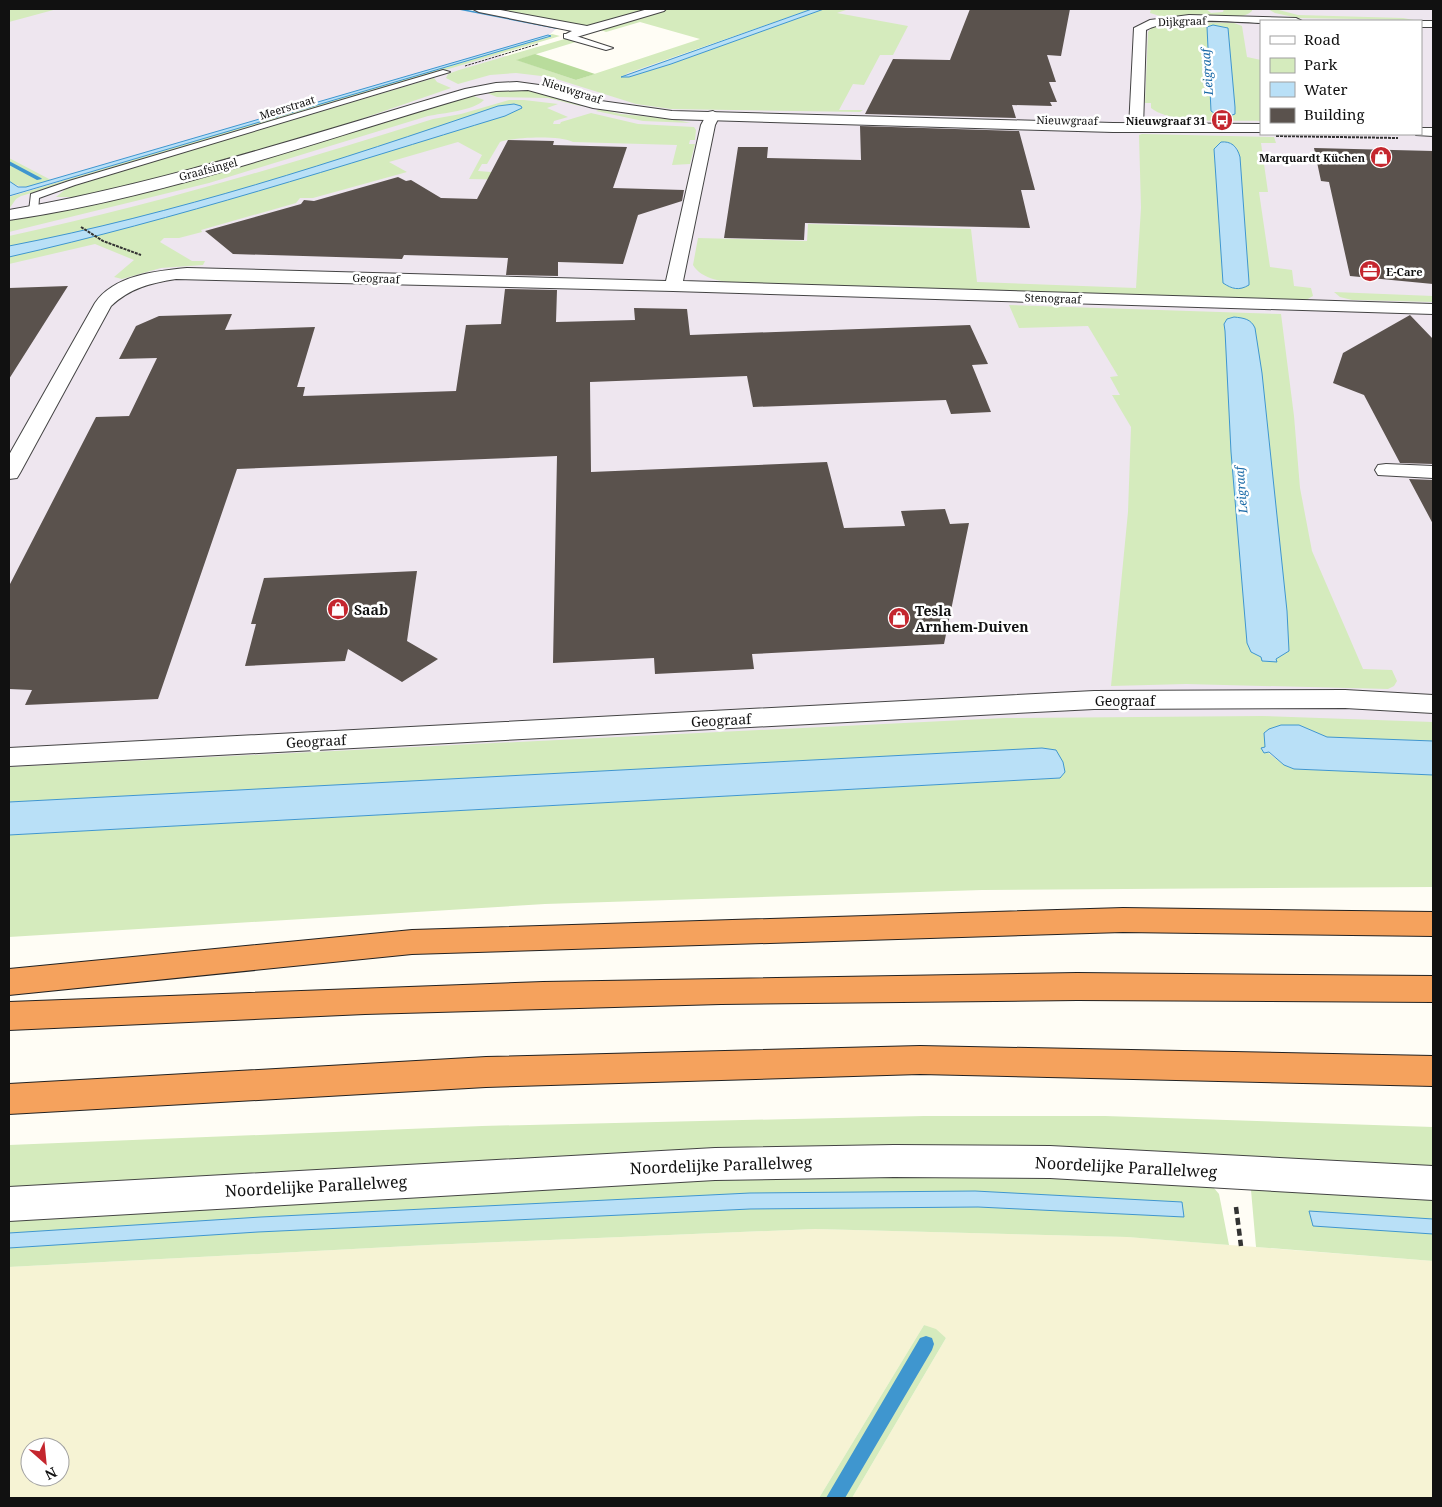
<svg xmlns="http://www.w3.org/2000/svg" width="1442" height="1507" viewBox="0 0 1442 1507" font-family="'Noto Serif',serif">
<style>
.industrial{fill:#eee6ef;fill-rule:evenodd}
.farmland{fill:#f6f3d4;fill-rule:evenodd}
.green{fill:#d5ebbd;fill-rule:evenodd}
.forest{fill:#b9dc9c}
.water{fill:#b9e0f7;stroke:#3f96cf}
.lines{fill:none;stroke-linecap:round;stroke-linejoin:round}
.stream{fill:#3f96cf;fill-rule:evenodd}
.building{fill:#5a524d}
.service-casing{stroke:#444;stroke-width:2}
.minor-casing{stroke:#444;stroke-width:2}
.tertiary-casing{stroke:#444;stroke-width:2}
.motorway-casing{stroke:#222;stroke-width:2}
.path-far2{stroke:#333;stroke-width:1;stroke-dasharray:2.5 1;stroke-linecap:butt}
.path-far1{stroke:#333;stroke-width:2;stroke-dasharray:3 1;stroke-linecap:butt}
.path{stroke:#333;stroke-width:4.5;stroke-dasharray:7 4;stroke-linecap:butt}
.service{fill:#fff;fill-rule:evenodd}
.minor{fill:#fff;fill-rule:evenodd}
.tertiary{fill:#fff;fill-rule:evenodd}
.motorway{fill:#f5a25d;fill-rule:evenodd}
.labels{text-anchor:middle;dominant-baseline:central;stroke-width:5;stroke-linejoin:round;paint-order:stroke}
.far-street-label{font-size:11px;fill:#111;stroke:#fff}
.far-poi-label{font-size:11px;font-weight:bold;fill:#111;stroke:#fff;text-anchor:end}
.far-water-label{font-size:12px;font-style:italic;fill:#1768a6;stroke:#fff}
.poi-label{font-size:14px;font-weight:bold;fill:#111;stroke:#fff;text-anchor:start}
.street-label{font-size:14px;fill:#111;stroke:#fff}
.near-street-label{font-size:16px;fill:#111;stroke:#fff}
</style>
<rect width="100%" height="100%" fill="#fffdf5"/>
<path class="industrial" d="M9,9H457L557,28L549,35L493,52L591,85L818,9H1433V757L9,818ZM1261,21H1421V134H1261Z"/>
<path class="farmland" d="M815,1229L1127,1237L1433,1261V1498H852L946,1338L924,1325L819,1498H9V1267L428,1245ZM30,1447H60V1477H30Z"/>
<path class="green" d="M9,9H57L9,22Z
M498,9H653L594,26L579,25Z
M664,9H812L628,73L622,77H629L671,64L824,9H849L837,13L908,26L893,55H880L864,85L853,84L839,110H863L860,112L671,109L636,104L550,77L516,73L490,75L458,84L446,78L448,74L459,70L568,38L579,41L517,60L576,80L700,39L640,22L606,32L598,29Z
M1151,9H1206L1211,13L1223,12L1224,9H1252V11C1240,24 1178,17 1160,16L1150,13Z
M1268,9H1275L1298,15L1403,18L1414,20L1298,18L1275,13Z
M1178,22L1234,23L1242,26L1247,57L1261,60V121C1234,120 1172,125 1151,108V103H1145L1148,32L1154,25Z
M552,34L560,36L21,196L16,199L9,209V197Z
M434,78L437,82L451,88L332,129L225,161L80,197H56L67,188L77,184Z
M523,88L584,105L580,106L548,98L497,97L482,91Z
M471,95L484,100C473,111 443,113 428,116L209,183L9,232V219L40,214Z
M509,100H524L558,104L547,108L568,117L554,121L553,124H560L561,122L591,113L638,124L694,127L696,130L695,140H690L689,144H695L690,164L672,165L677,145L573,142C561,135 512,137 500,142L487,164H482L478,171L615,182L469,179L482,155L458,142L389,162L407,172L313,198H300L296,203L201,230L202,232L179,238H164L160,242L192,261H205L203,265L161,268L122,279L114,277L134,260L95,244L9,264V236C153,205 293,163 433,119L461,114Z
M600,109L621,114L672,119L691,123L643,121L596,111Z
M1142,134L1274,137L1276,143H1261L1268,192H1259L1270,267L1292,270L1294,286L1311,288L1313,296L1306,300L740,283C724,282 702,280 693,265L698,238L807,241L808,224L971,229L977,282L1136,288L1141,208L1139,135ZM1221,142L1230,143L1238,149L1216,169L1214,149Z
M9,158L51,180C34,185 25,192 9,181Z
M1334,292L1433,296V302L1352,300L1340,297Z
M1009,305L1281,314L1294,416L1300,488L1312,551L1363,669L1392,670L1397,681L1394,686L1388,689L1186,684L1111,686L1128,512L1131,427L1112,395H1120L1110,377L1118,376L1088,326L1019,328ZM1234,318L1270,452L1288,635L1277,643L1232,336L1225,331L1224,324Z
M1262,716L1433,722V741L1327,737L1299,725H1281L1266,748H1262L1284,765L1294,769L1433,775V887L982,890L545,904L9,937V835L1060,778L1065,772L1056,750L1042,748L9,802V767L1005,718Z
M924,1116H1105L1433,1127V1173L1162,1157L172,1185L9,1194V1145L482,1126Z
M949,1170L1209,1182L1219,1194L1229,1245L1127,1237L815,1229L428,1245L9,1267V1214L500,1186Z
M1262,1185L1433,1195V1261L1256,1247L1251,1190Z
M924,1325L936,1329L946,1338L852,1498H819Z"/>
<path class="forest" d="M535,54L595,74L576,80L516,60Z"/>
<path class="water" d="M812,9H824L671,64L629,77H621Z
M1213,25L1228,28L1235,107V114C1226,118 1219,117 1211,111L1207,27Z
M548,35L551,36L9,196V181L18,187H26Z
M514,104L521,106L522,108L505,116C341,166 177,219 9,257V246C175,214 338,161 498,106Z
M1221,142C1231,141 1237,146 1240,157L1249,282V285C1239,291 1232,289 1223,283L1214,149Z
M1234,317C1244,318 1251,319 1255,328L1262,373L1287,611L1289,651L1276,659L1277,662L1262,661L1261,657L1251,652L1247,643L1231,452L1225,331L1224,324L1227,319Z
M1281,725H1299L1327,737L1433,741V775L1294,769L1284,765L1269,752L1264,753L1261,748L1265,747L1264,733L1269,729Z
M1042,748L1056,750L1063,762L1065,772L1060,778L9,835V802Z
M975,1191L1182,1202L1184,1217L978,1207L750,1209L258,1232L9,1248V1233L261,1217L750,1193Z
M1309,1211L1433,1219V1234L1313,1226Z"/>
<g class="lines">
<path class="stream" d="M455,9H463L559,28L557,29Z
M9,161L41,178L42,179L37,180L9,165Z
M926,1336L932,1338L934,1344L932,1350L845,1498H826L920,1338Z"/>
</g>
<path class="building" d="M970,9H1070L1061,56L1047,55L1056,82H1049L1057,102H1050L1052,106L1012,105L1016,118L865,114L893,59L950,60Z
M860,126L1019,131L1035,190H1021L1030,228L805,223L804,240L724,238L738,147H768L767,158L861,160Z
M508,140L554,141L553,145L627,147L613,188L684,190L682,201L638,215L623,264L558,262V276L506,275L508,258L404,255L402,259L233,254L205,231L301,204L304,200L314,201L398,177L406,181L411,180L441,198L477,199Z
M1314,148L1433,151V284L1350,276L1329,182L1321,181Z
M68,286L9,379V288Z
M505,289L557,290L556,322L635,320L634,308L687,309L690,335L970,325L988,364L972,365L991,412L951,414L946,400L753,407L747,376L590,382L591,472L827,462L844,528L905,526L901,511L945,509L950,524L969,523L944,644L752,654L754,669L655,674L654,658L553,663L557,456L237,469L158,699L25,705L32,690L9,689V586L96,417L129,416L157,358L119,359L136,326L159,316L232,314L225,330L315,327L297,387H305L303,396L456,391L466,325L501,324Z
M1410,315L1433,339V464L1400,463L1364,395L1333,383L1343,353Z
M1409,479L1433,480V524Z
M417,571L407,641L438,659L402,682L348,649L345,661L245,666L256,624H251L264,578Z"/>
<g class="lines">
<g class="service-casing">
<path id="service" d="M564,34H570L613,48L606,50L564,38Z
M443,70L450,72L75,185L39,198L38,213L34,214L29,211L31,194L69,181Z"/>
</g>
<g class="minor-casing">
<path id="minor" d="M473,9H495L587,26L648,9H666L664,11L570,39L564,35L572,31L479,12Z
M1189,15L1296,18L1302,21H1261V23C1230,22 1173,16 1146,30L1143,128L1141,131H1131L1129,128L1134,28L1150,20Z
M1418,21H1433V27H1421V21Z
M713,111L720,115L715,125L683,281L1433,304V314L673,291L176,279C151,283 130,288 111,306L20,473L17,478L9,479V455L95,303C114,275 156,271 187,268L666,281L701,125L708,112Z
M1386,464L1433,466V478L1378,475L1375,470L1378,465Z
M1345,690L1433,695V713L1345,708L1094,709L9,766V748L1094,691Z
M894,1145L1050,1146L1433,1166V1200L1050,1178L894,1177L715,1180L9,1221V1187L715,1148Z"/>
</g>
<g class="tertiary-casing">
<path id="tertiary" d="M517,82L539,85L594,100L672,111L1113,123L1261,124V132H1113L672,119L593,108L528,90L496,91L475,95C321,139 168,197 9,220V210C165,183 314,133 465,89L496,83Z
M1421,128H1433V136L1416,135L1421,134Z"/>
</g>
<g class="motorway-casing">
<path id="motorway" d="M1123,908L1433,912V936L1123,932L412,954L9,995V969L412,930Z
M1077,973L1433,976V1002L1077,1000L721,1004L365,1014L9,1030V1002L543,982Z
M920,1046L1433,1056V1086L920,1074L486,1087L9,1114V1084L486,1057Z"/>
</g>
<path class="path-far2" d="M465,66L538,44"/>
<path class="path-far1" d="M1276,136L1398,138
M81,227L103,241L141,255"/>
<path class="path" d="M1236,1207L1241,1246"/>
<use href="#service" class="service"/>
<use href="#minor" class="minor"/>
<use href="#tertiary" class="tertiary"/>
<use href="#motorway" class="motorway"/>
</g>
<defs>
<g id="bus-disc" transform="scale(1.125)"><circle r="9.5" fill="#c4262e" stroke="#fff"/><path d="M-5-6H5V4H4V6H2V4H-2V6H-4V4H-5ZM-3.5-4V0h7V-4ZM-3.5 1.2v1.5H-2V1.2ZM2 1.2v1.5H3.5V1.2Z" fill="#fff"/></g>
<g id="shop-disc" transform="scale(1.125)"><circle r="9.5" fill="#c4262e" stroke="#fff"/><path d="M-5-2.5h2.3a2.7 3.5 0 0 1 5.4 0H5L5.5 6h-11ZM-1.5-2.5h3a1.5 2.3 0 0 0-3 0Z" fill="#fff"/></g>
<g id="office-disc" transform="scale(1.125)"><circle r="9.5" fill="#c4262e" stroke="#fff"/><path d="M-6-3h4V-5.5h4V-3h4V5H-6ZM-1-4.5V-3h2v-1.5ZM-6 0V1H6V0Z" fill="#fff"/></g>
</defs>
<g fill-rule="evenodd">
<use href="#bus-disc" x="1222" y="120"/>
<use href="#shop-disc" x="1381" y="157"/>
<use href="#office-disc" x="1370" y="271"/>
<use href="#shop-disc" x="338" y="609"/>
<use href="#shop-disc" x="899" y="618"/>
</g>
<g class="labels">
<g class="far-street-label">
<text transform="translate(1182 21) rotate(-2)">Dijkgraaf</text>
<text transform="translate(572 90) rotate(18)">Nieuwgraaf</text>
<text transform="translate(287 107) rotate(-17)">Meerstraat</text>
<text transform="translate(1067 120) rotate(1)">Nieuwgraaf</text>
<text transform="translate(208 169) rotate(-15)">Graafsingel</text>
<text transform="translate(376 278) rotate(2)">Geograaf</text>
<text transform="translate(1053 298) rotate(2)">Stenograaf</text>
</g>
<g class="far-poi-label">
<text x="1206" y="120">Nieuwgraaf 31</text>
<text x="1365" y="157">Marquardt Küchen</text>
<text x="1386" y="271" text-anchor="start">E-Care</text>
</g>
<g class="far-water-label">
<text transform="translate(1207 72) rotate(-94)">Leigraaf</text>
<text transform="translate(1241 490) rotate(-95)">Leigraaf</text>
</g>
<g class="poi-label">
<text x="354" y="609">Saab</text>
<text x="915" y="610">Tesla<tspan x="915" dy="16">Arnhem-Duiven</tspan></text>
</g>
<g class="street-label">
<text x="1125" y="700">Geograaf</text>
<text transform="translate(721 720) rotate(-3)">Geograaf</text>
<text transform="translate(316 741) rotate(-3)">Geograaf</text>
</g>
<g class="near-street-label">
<text transform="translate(721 1165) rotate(-2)">Noordelijke Parallelweg</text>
<text transform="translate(1126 1167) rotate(3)">Noordelijke Parallelweg</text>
<text transform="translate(316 1186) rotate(-3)">Noordelijke Parallelweg</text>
</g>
</g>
<rect width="1442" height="1507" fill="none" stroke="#111111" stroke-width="20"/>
<rect x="1260" y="20" width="162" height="115" fill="#ffffff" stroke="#a0a0a0"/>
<rect x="1270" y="36" width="25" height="8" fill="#ffffff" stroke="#a0a0a0"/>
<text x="1304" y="45" font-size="15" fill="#111111">Road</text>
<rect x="1270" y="58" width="25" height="15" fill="#d5ebbd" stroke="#a0a0a0"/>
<text x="1304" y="70" font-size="15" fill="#111111">Park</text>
<rect x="1270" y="82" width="25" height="15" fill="#b9e0f7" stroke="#a0a0a0"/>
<text x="1304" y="95" font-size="15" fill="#111111">Water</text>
<rect x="1270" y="108" width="25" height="15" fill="#5a524d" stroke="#a0a0a0"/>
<text x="1304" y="120" font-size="15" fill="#111111">Building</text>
<g transform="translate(45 1462) rotate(153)"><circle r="24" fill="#ffffff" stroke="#a0a0a0"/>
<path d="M0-4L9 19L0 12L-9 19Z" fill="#c4262e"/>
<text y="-8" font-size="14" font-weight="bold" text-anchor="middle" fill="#111111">N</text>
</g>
</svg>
